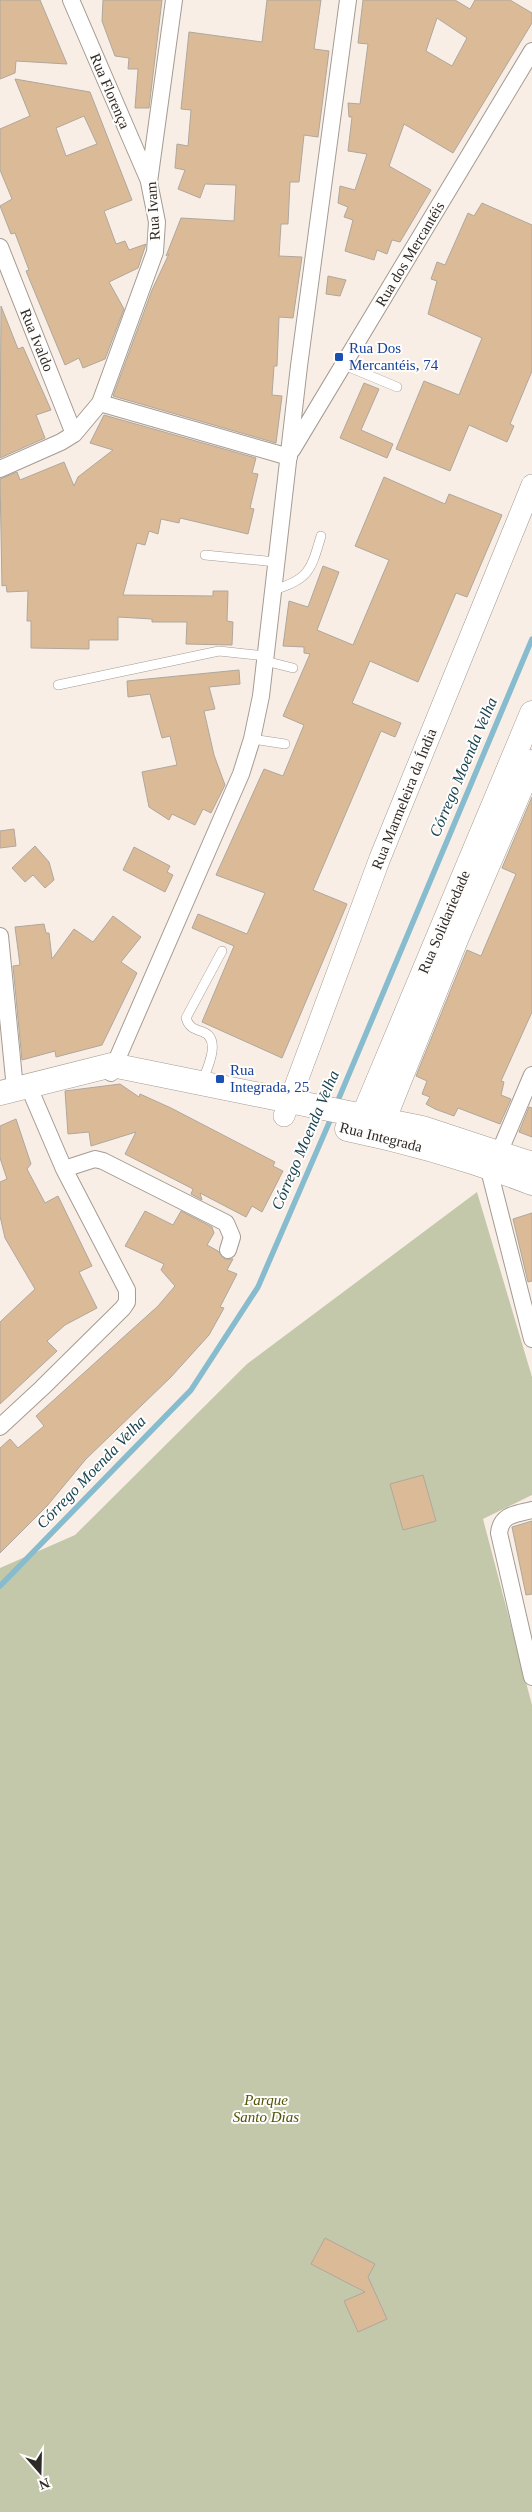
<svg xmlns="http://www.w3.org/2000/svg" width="532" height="2512" viewBox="0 0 532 2512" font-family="'Times New Roman',serif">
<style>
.green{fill:#c4c8aa}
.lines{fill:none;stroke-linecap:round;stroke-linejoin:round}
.stream{stroke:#87bbce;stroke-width:5.5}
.building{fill:#dbbb97;stroke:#afa79d;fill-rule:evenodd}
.service-casing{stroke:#a49b92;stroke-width:10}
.minor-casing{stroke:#a49b92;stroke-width:18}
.tertiary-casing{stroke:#a49b92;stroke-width:22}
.secondary-casing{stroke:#a49b92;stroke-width:25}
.service{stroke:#fff;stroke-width:9}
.minor{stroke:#fff;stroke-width:16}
.tertiary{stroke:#fff;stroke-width:21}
.secondary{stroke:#fff;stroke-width:24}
.transit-dot{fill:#1a4fb4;stroke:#fffdfb;stroke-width:2}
.labels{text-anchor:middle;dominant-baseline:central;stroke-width:4;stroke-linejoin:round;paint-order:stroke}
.street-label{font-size:15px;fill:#2e2a27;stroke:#fffdfb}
.transit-label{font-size:15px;fill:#164399;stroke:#fffdfb;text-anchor:start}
.park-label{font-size:15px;font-style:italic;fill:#505409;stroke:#fffdfb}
.water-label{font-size:16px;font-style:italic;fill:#164351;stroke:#fffdfb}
</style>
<rect width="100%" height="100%" fill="#f8eee5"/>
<path class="green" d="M477,1192L532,1377V1495L483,1519L532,1705V2512H0V1568L75,1535L247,1364Z"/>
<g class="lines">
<path class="stream" d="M336,1105L532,639
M0,1586L191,1390L258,1287L332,1116"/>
</g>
<path class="building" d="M0,0H40L67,64L16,61L15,73L0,79Z
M103,0H162L149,108H135L138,69H128L129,58L115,56L102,21Z
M267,0H321L314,49L329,51L318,137L304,135L299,182H290L288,224H281L279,256L302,257L293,318L279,317L277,366H274L272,395L282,396L276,443L113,396L152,290L169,254L166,256L181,218L234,221L236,185L205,184L200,198L178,189L185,170L175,168L177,144L188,146L191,110L181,109L189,32L262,42Z
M363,0H455L470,9L475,0H510L532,13V23L453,153L404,124L389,166L431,190L400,242L392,240L387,254L377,250L374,260L345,251L353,220L344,217L348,207L338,203L340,186L355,190L367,154L348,151L352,117H349L348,103L360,104L368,44L358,43ZM437,18L467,38L452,66L426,51Z
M15,79L90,92L132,200L104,211L116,244L125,241L129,250L146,244L138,268L109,282L124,309L105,359L83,368L79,358L65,365L26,271L29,270L15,233L11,234L0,206L12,199L0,170V129L30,116ZM84,116L97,144L66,156L56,128Z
M482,203L532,225V371L510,424L514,426L507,442L469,425L450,471L396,449L424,381L459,395L482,338L428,314L437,281L431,279L437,262L445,265L468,213L474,216Z
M328,276L346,280L340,296L326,294Z
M1,306L18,349L23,347L51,410L36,415L45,438L0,458Z
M364,383L379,389L361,430L393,444L387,458L340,438Z
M104,415L256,458L252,473L258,474L250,508L254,509L248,534L180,518L179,523L161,519L158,534L149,531L145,545L137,543L123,595L213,596V591H228L227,621L233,622L232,645L186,644L187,622H152V619L118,617V640H89V649L31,648V621H27L28,591L7,592L6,585L2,586L0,479L17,472L20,480L64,462L74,486L78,477L113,450L90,443Z
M384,477L445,504L449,494L502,515L467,597L456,593L418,682L370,661L352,703L401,723L395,737L381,731L313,890L347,904L282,1058L202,1022L234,946L192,928L198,914L247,934L265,893L216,875L264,769L283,776L304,725L283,716L310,654L304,653V647L283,646L289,601L308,607L323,566L339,572L317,630L353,645L389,560L355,546Z
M239,670L240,684L209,687L215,709L204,711L214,755L225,785L211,813L203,809L195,825L172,814L169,820L149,807L142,772L177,765L170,736L162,738L150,694L128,697L127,681Z
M532,797V1012L501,1081L504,1082L501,1095L511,1099L500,1124L458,1108L454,1116L435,1109L426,1104L430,1097L422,1094L427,1081L416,1076L467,950L481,956L516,874L502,868Z
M14,829L16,846L0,848V831Z
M35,846L49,862L54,880L45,888L33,875L25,882L12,868Z
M134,847L170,866L167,872L173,875L165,892L123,870Z
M113,916L141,937L121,962L137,973L102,1045L56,1057L55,1051L22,1060L13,966L20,965L15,927L44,924L46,933H49L52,959L74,929L93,942Z
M120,1084L139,1097L140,1094L171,1108L275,1162L273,1166L283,1171L262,1212L252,1206L246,1217L200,1193L202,1200L191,1194L193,1189L125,1154L136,1132L91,1146L89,1132L68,1134L65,1091Z
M529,1107L532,1108V1137L519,1132Z
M16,1119L31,1164L27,1169L45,1203L58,1196L92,1266L79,1272L97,1308L65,1325L47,1341L57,1351L0,1404V1322L35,1289L5,1238L0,1216V1182L7,1179L0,1158V1126Z
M145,1211L173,1225L181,1211L212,1227L214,1233L207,1245L218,1251L225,1259H233L227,1270L237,1274L220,1307L224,1308L209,1335L171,1377L86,1459L47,1506L0,1553V1448L10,1439L18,1448L44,1426L36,1416L158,1306L175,1286L161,1270L164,1264L125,1246Z
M532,1213V1281L528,1282L513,1219Z
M423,1475L436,1521L403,1530L390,1484Z
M532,1521V1594L526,1595L512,1527Z
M325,2238L375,2264L368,2277L387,2319L358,2332L344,2301L365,2292L311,2264Z"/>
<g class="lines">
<g class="service-casing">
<path id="service" d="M344,365L397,387
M205,555L276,562
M273,590C309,580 311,570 321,536
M265,661L293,668
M58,685L219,651L266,656
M252,739L285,744
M202,1082C207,1069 222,1039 203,1032C195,1029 189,1028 186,1018L222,951"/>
</g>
<g class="minor-casing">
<path id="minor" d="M71,0L149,181
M0,247L74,434
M100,403L289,457
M292,450L532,51
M0,469L61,442L74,434L100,403L155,252L157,222L149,182L174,0
M0,936L15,1089
M111,1073L241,774L252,739L261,696L299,366L348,0
M499,1153L532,1075
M488,1166L532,1339
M64,1169L95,1159L103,1161L226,1223L232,1237L228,1250
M0,1427L42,1388L123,1308L127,1302V1290L64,1169L28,1085
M532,1510C516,1514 501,1514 499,1533L532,1677"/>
</g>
<g class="tertiary-casing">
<path id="tertiary" d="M284,1116L380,858L532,485"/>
</g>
<g class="secondary-casing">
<path id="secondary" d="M0,1093L112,1065L422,1128L532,1164
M347,1129C410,1142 472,1160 532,1183
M357,1131L532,713
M378,1134L457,937L532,762"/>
</g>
<use href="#service" class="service"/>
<use href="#minor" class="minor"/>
<use href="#tertiary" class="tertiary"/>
<use href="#secondary" class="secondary"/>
</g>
<g class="transit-dot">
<rect x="334" y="352" width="10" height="10" rx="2.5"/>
<rect x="215" y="1074" width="10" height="10" rx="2.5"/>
</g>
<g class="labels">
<g class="street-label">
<text transform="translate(110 91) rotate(67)">Rua Florença</text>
<text transform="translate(153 211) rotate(-94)">Rua Ivam</text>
<text transform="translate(410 254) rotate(-59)">Rua dos Mercantéis</text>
<text transform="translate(37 340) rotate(68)">Rua Ivaldo</text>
<text transform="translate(404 799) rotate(-68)">Rua Marmeleira da Índia</text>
<text transform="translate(444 922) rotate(-67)">Rua Solidariedade</text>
<text transform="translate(381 1137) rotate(14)">Rua Integrada</text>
</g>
<g class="transit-label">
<text x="349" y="348">Rua Dos<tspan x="349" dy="17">Mercantéis, 74</tspan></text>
<text x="230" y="1070">Rua<tspan x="230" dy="17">Integrada, 25</tspan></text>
</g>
<g class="park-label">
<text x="266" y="2100">Parque<tspan x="266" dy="17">Santo Dias</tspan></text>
</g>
<g class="water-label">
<text transform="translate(463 767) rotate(-67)">Córrego Moenda Velha</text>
<text transform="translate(305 1140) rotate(-67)">Córrego Moenda Velha</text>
<text transform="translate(91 1472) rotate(-46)">Córrego Moenda Velha</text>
</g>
</g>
<g transform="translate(40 2472) rotate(160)" stroke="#fffdfb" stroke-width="4" paint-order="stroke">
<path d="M0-4L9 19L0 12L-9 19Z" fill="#2e2a27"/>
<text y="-8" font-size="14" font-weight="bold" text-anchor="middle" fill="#2e2a27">N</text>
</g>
</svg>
